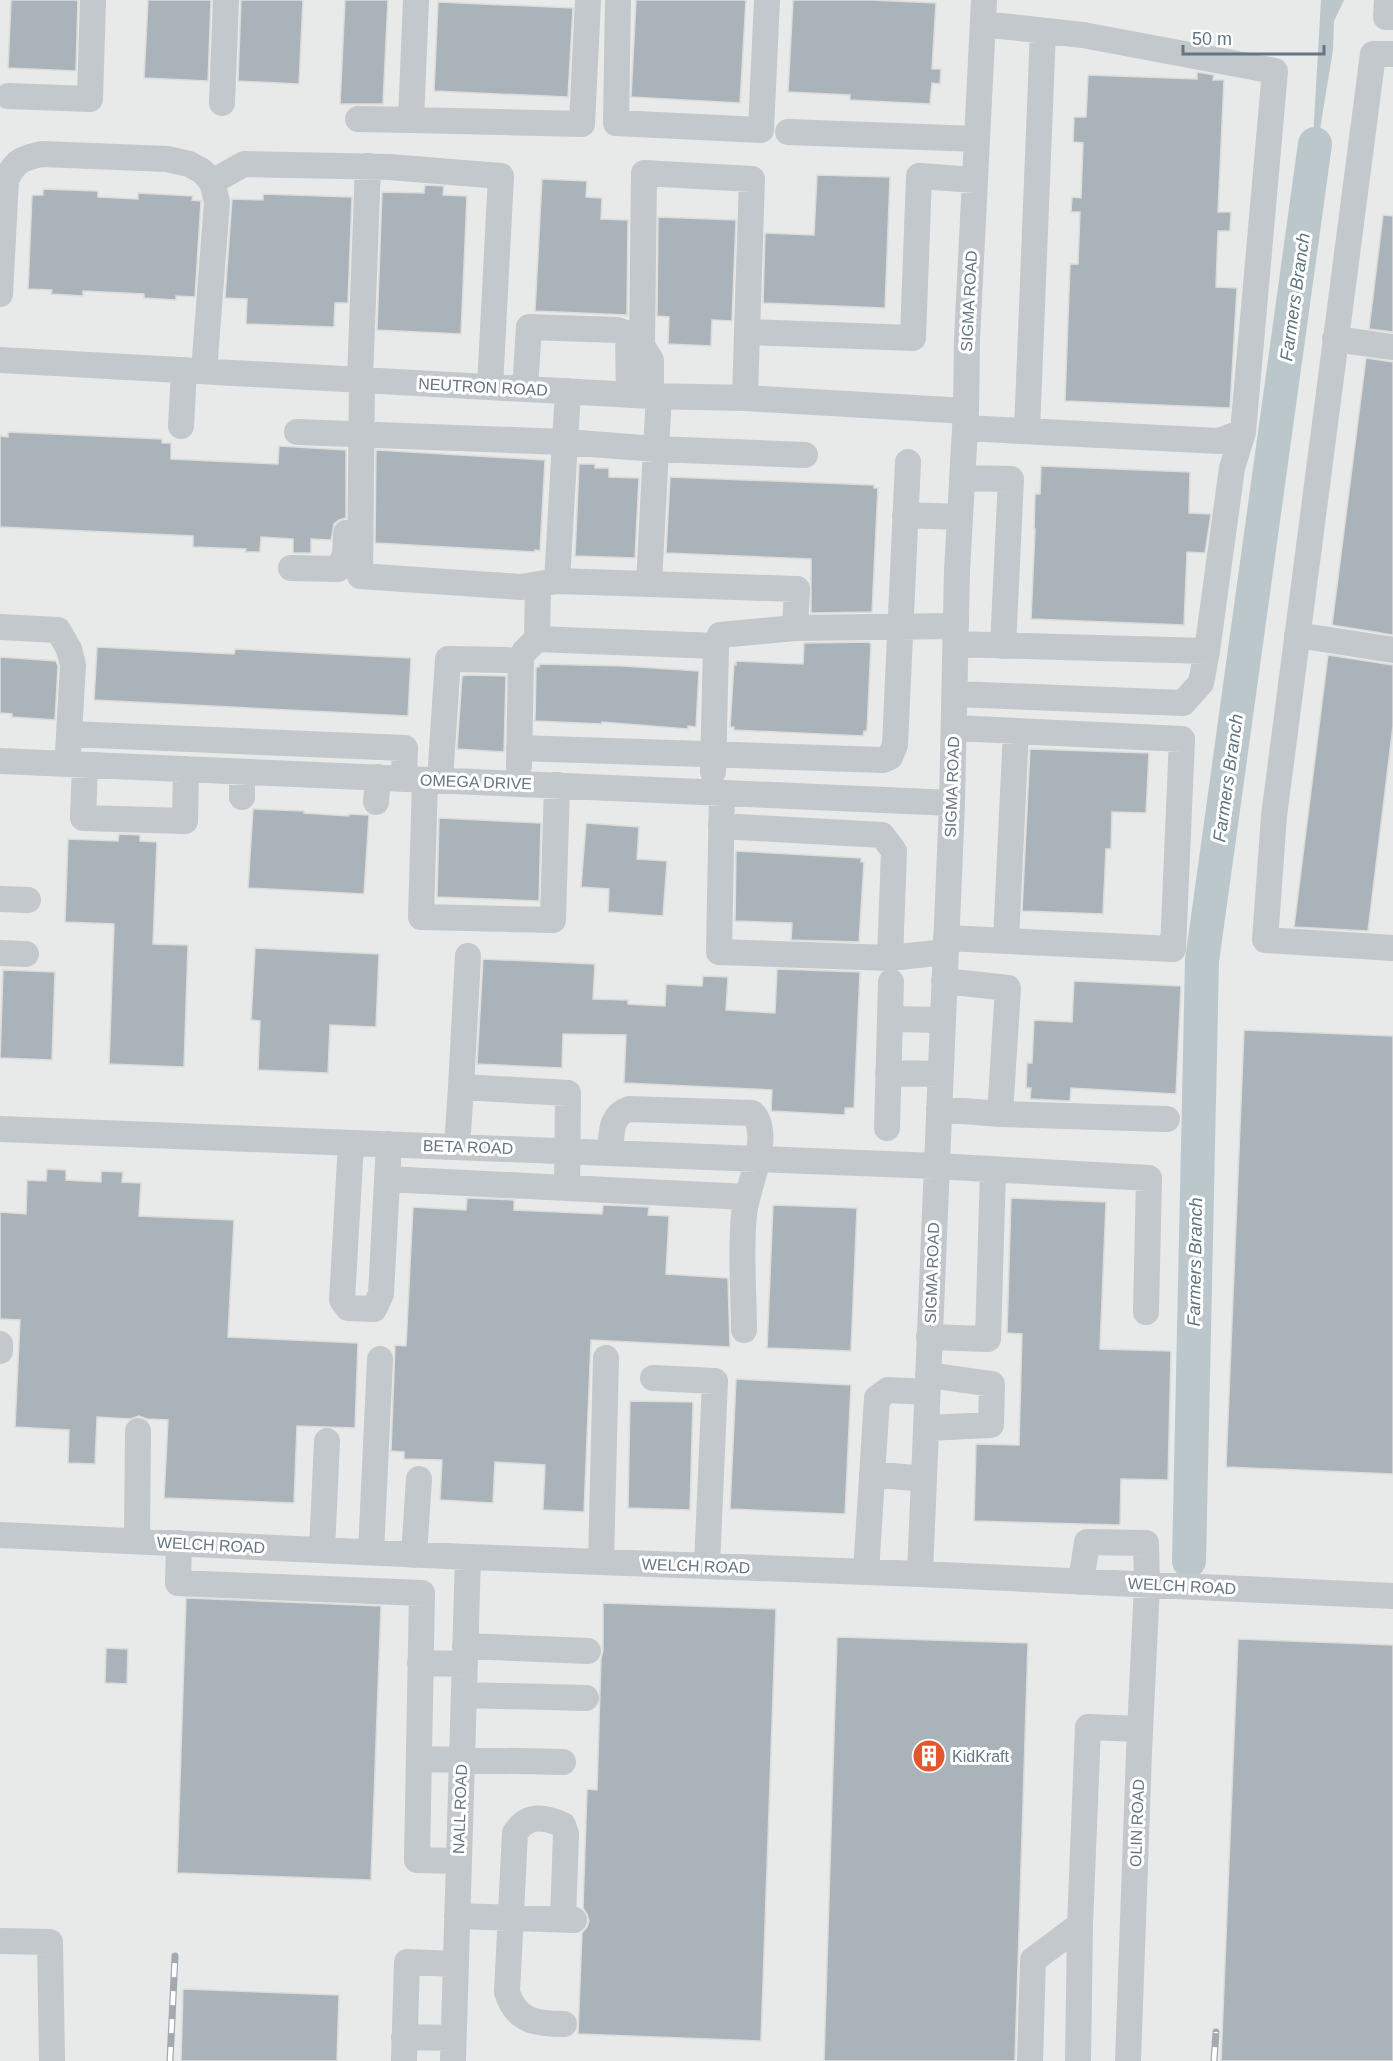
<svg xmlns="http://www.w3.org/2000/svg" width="1393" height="2061" viewBox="0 0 1393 2061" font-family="Arial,sans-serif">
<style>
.built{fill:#e8e9e9}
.water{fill:#bbc7cb}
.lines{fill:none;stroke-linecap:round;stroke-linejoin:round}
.river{stroke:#bbc7cb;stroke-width:34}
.building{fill:#aab3b9;stroke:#dcdcda;stroke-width:1.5}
.minor{stroke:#c3c8cc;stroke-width:26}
.rail-casing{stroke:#a2aab0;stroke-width:7}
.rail{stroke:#fff;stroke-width:4.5;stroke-dasharray:14;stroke-linecap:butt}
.labels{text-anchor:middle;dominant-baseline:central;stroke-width:6;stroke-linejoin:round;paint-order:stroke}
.street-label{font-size:16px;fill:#657683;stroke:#fff}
.poi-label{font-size:16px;fill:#657683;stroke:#fff;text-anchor:start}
.water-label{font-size:18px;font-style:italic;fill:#60757c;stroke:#fff}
</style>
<rect width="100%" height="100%" fill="#fafaf8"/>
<path class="built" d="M0,0H1393V2061H0Z"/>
<path class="water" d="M1321,0H1344L1334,21L1333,50L1310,190Z"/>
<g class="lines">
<path class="river" d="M1189,1561L1202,961L1315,144"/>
</g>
<path class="building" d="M11,0H78L76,71L8,68Z
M148,0H211L208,81L144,78Z
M241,0H303L299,84L238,81Z
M345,0H388L383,104H340Z
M636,0H746L740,103L631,97Z
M793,0H872L936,3L932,69H941L940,84L932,83L930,104L850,100V95L788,92Z
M438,2L573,8L568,97L434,91Z
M1197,72L1214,75L1213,80H1224L1218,212H1231L1230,231H1218L1216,287L1237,288L1230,408L1065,401L1070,264H1078L1080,212H1071L1072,197L1081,198L1083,143L1073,142L1074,117H1086L1088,75L1197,79Z
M817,175L890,177L885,308L763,303L765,233L814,235Z
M542,179L587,181L586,197L602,198L601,219L628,220L627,315L535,311Z
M425,185L444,186L443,195L467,196L461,334L377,330L382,192L424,193Z
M43,189L98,191V197L138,199V193L193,196L192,200L201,201L195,297L176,296V300L144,298V294L83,291V296L51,294L52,290L28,289L32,195H43Z
M263,194L352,197L348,303H335L334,327L246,324L247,299L225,298L232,199L263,200Z
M1383,215L1393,216V332L1369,329Z
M658,217L736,220L732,321L712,320L711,346L668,344L669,317L657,316Z
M1366,358L1393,362V635L1332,625Z
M8,432L162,439V443H171V459L278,464L279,446L346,450V518L339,520L334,524L331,540L311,539V553H293V539L261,537L260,552H245L246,549L193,547V536L0,527V436L8,437Z
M376,450L545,460L540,551L535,550V552L375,543Z
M579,464H595V468H609V477L639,478L635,558L575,556Z
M1041,466L1190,472L1189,513L1211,514L1205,553L1187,552L1184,625L1031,619L1035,529H1034L1035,494H1040Z
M670,477L874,485V488H878L872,612L811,613V559L666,553Z
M868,642L871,644L867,731H864L863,736L734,730V727H730L734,664L736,665V661L803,664L804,643Z
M97,647L234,654L235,649L411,658L408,716L94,700Z
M1328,655L1393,665V726L1368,931L1294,927Z
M0,657L56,661L58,666L55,720L12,717V714L0,713Z
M539,664L623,666L699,671L696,727L688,726V729L602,722V724L535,721L536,667H539Z
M467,675L506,676L504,752L457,749L462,676Z
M1030,749L1149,753L1146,813L1112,812L1111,849H1106L1103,914L1022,911Z
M253,809L304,811V813L349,816V814L369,815L364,894L248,888Z
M439,818L541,823L539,901L437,897Z
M586,823L639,827L637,859L667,861L663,916L608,912L609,889L581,887Z
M119,834L140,835V841L157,842L153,944L188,945L184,1067L109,1064L114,924L65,922L68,839L118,841Z
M736,851L861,858V862H864L859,942L791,940L792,923L735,921Z
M255,948L379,954L376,1027L330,1025L328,1073L258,1070L260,1021L251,1020Z
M483,959L595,964L593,999L628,1000V1004L665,1006L666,984L702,986L703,976L728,977L726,1010L775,1013L777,969L860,972L854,1108H845V1115L771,1111L772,1090L624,1083L626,1035L563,1034L562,1068L477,1064Z
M3,970L55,972L52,1060L0,1058Z
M1074,981L1181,986L1176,1094L1071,1088L1070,1101L1030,1099L1031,1088H1026L1027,1063H1032L1034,1020L1072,1022Z
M1244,1030L1393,1036V1474L1226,1467Z
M47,1169L66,1170V1180L101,1182V1171L123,1172L122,1182L141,1183L139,1216L234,1220L228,1337L358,1343L355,1428L297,1426L294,1503L164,1498L168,1420L147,1419L139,1416L130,1419L97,1417L95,1464L68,1463L69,1430L15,1427L20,1320L0,1319V1212L26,1214L27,1180L46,1181Z
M467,1198L514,1200V1210L602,1214L603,1205L649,1207L648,1215L669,1216L666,1274L728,1278L730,1347L591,1340L584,1512L543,1510L545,1465L495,1462L493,1503L440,1500L442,1460L404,1459V1452L391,1451L395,1345L406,1346L413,1207L466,1210Z
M1011,1198L1106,1202L1100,1349L1171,1351L1168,1480L1121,1479L1120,1525L974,1521L976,1444L1019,1445L1022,1334L1007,1333Z
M773,1205L857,1208L851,1351L767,1348Z
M736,1379L851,1385L845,1514L730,1509Z
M630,1401L693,1402L690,1510L628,1508Z
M186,1598L381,1606L371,1880L177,1873Z
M603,1603L776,1609L761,2041L578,2034L582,1933L587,1927L589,1921L587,1914L583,1908L587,1789L597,1790L601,1658L603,1651Z
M837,1637L1028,1643L1015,2061H824Z
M1238,1639L1393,1645V2061H1221Z
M106,1648L128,1649L127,1684L105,1683Z
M183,1989L339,1995L337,2061H181Z"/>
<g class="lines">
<path class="minor" d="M618,0L616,123L761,130L767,0
M1387,0L1386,17H1393
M1393,54H1373L1274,816L1265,940L1393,948
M8,96L90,99L93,0
M222,103L226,0
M358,119L411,120L416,0
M411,120L582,124L588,0
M788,132L977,139
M212,182L244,164L389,167L501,176L490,387
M0,294L6,180C15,161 22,158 42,154L167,159L189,164L202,171L212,182L217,202L204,371
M1335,339L1393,347
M0,360L651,396L745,398L966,411
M360,380L368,166
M362,380L360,576L521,587L557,581
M525,389L529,327L617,330L628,334L629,395
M651,396V360L642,346L644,173L752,179L747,332
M745,398L747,332L913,338L919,176L975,180
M181,426L184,370
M965,428L1219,441L1243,432L1275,71L1083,35L983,24
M1027,431L1043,31
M297,432L565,442L568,391
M805,455L656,449L649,584L797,589L795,628L956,626
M962,478L1011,479L1003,646
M905,515L960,517
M291,568L338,569L345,555L346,533
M649,584L557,581L565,442L656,449L659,396
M0,627L58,630L69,649L73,665L68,752
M1297,635L1393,650
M537,639L538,585
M956,644L1207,651L1232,468L1243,432
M956,694L1183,703L1201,683L1207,651
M69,734L405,748L404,779
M519,748L883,760L890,757L895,745L908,462
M0,761L952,803
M85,765L83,818L185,821L186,769
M519,766L521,658L524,652L537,639L716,646
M713,772L716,646L720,635L795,628
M425,780L421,917L553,920L557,785
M440,780L448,659L507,660
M722,793L719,952L890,958L945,952
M242,797V772
M376,802L378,777
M721,826L882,835L894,851L890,958
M0,899L28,900
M946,938L1173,949L1182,739L955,728
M1006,940L1016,731
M0,953L26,954
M890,1019L943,1020
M888,1073L940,1074
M461,1087L468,956
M939,1109L1000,1114L1008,988L944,981
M1000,1114L1167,1119
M887,1128L891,982
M0,1129L936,1166L1149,1178L1146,1312
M351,1143L342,1300L348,1308L374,1309L381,1294L389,1144
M457,1147L461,1087L568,1093L567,1188
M610,1153C612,1135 609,1116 629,1109L752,1113C774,1134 746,1188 744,1215C740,1253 744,1292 744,1330
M387,1179L746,1197
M929,1337L988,1339L993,1170
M0,1344V1351
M653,1378L715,1381L707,1566
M926,1428L991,1425L992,1384L928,1375
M872,1474L924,1479
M0,1535L468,1557L920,1574L1393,1596
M137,1541L138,1431
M179,1543L178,1583L422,1593L417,1860L459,1861
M322,1550L327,1441
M371,1552L380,1359
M414,1555L419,1479
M601,1562L606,1358
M866,1572L877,1398L888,1390L927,1392
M920,1574L952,803L957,571L966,411L967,339L984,0
M1081,1582L1087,1542L1146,1543L1147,1585L1139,1752L1128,2061
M465,1646L588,1651
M420,1663L465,1664
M464,1695L586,1698
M419,1759L563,1762
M457,1916L574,1920
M563,1919L566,1834L563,1825C544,1816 527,1814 515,1833L507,1992C516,2022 537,2024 564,2024
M0,1941L50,1942L52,2061
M404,2037L453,2038
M404,2061L407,1962L456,1964
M453,2061L468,1557
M1030,2061L1033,1960L1080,1925
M1078,2061L1080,1925L1088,1727L1140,1729"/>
<g class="rail-casing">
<path id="rail" d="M170,2061L175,1956
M1214,2061L1216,2032"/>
</g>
<use href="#rail" class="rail"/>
</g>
<defs>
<g id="building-disc" transform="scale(1.725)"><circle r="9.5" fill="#e4572e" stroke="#fff"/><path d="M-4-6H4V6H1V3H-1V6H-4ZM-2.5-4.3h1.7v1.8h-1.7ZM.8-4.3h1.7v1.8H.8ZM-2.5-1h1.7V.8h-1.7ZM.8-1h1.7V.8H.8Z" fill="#fff"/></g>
</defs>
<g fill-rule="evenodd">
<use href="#building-disc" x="929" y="1756"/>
</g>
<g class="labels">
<g class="street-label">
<text transform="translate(969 301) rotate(-87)">SIGMA ROAD</text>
<text transform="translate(483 387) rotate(3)">NEUTRON ROAD</text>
<text transform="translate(476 782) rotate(2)">OMEGA DRIVE</text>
<text transform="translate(952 787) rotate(-88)">SIGMA ROAD</text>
<text transform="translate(468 1147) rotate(2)">BETA ROAD</text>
<text transform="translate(932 1273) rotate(-88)">SIGMA ROAD</text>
<text transform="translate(211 1545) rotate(3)">WELCH ROAD</text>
<text transform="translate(696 1566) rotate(2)">WELCH ROAD</text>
<text transform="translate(1182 1586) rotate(3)">WELCH ROAD</text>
<text transform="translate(460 1809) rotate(-88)">NALL ROAD</text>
<text transform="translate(1137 1823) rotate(-88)">OLIN ROAD</text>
</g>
<g class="poi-label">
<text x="952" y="1756">KidKraft</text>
</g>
<g class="water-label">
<text transform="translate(1295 297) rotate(-82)">Farmers Branch</text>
<text transform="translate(1228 778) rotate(-82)">Farmers Branch</text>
<text transform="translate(1195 1262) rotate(-89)">Farmers Branch</text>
</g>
</g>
<path d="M1183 45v9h141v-9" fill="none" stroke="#657683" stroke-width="3"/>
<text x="1192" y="45" font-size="18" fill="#657683" stroke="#ffffff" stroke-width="4.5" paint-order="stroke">50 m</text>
</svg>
